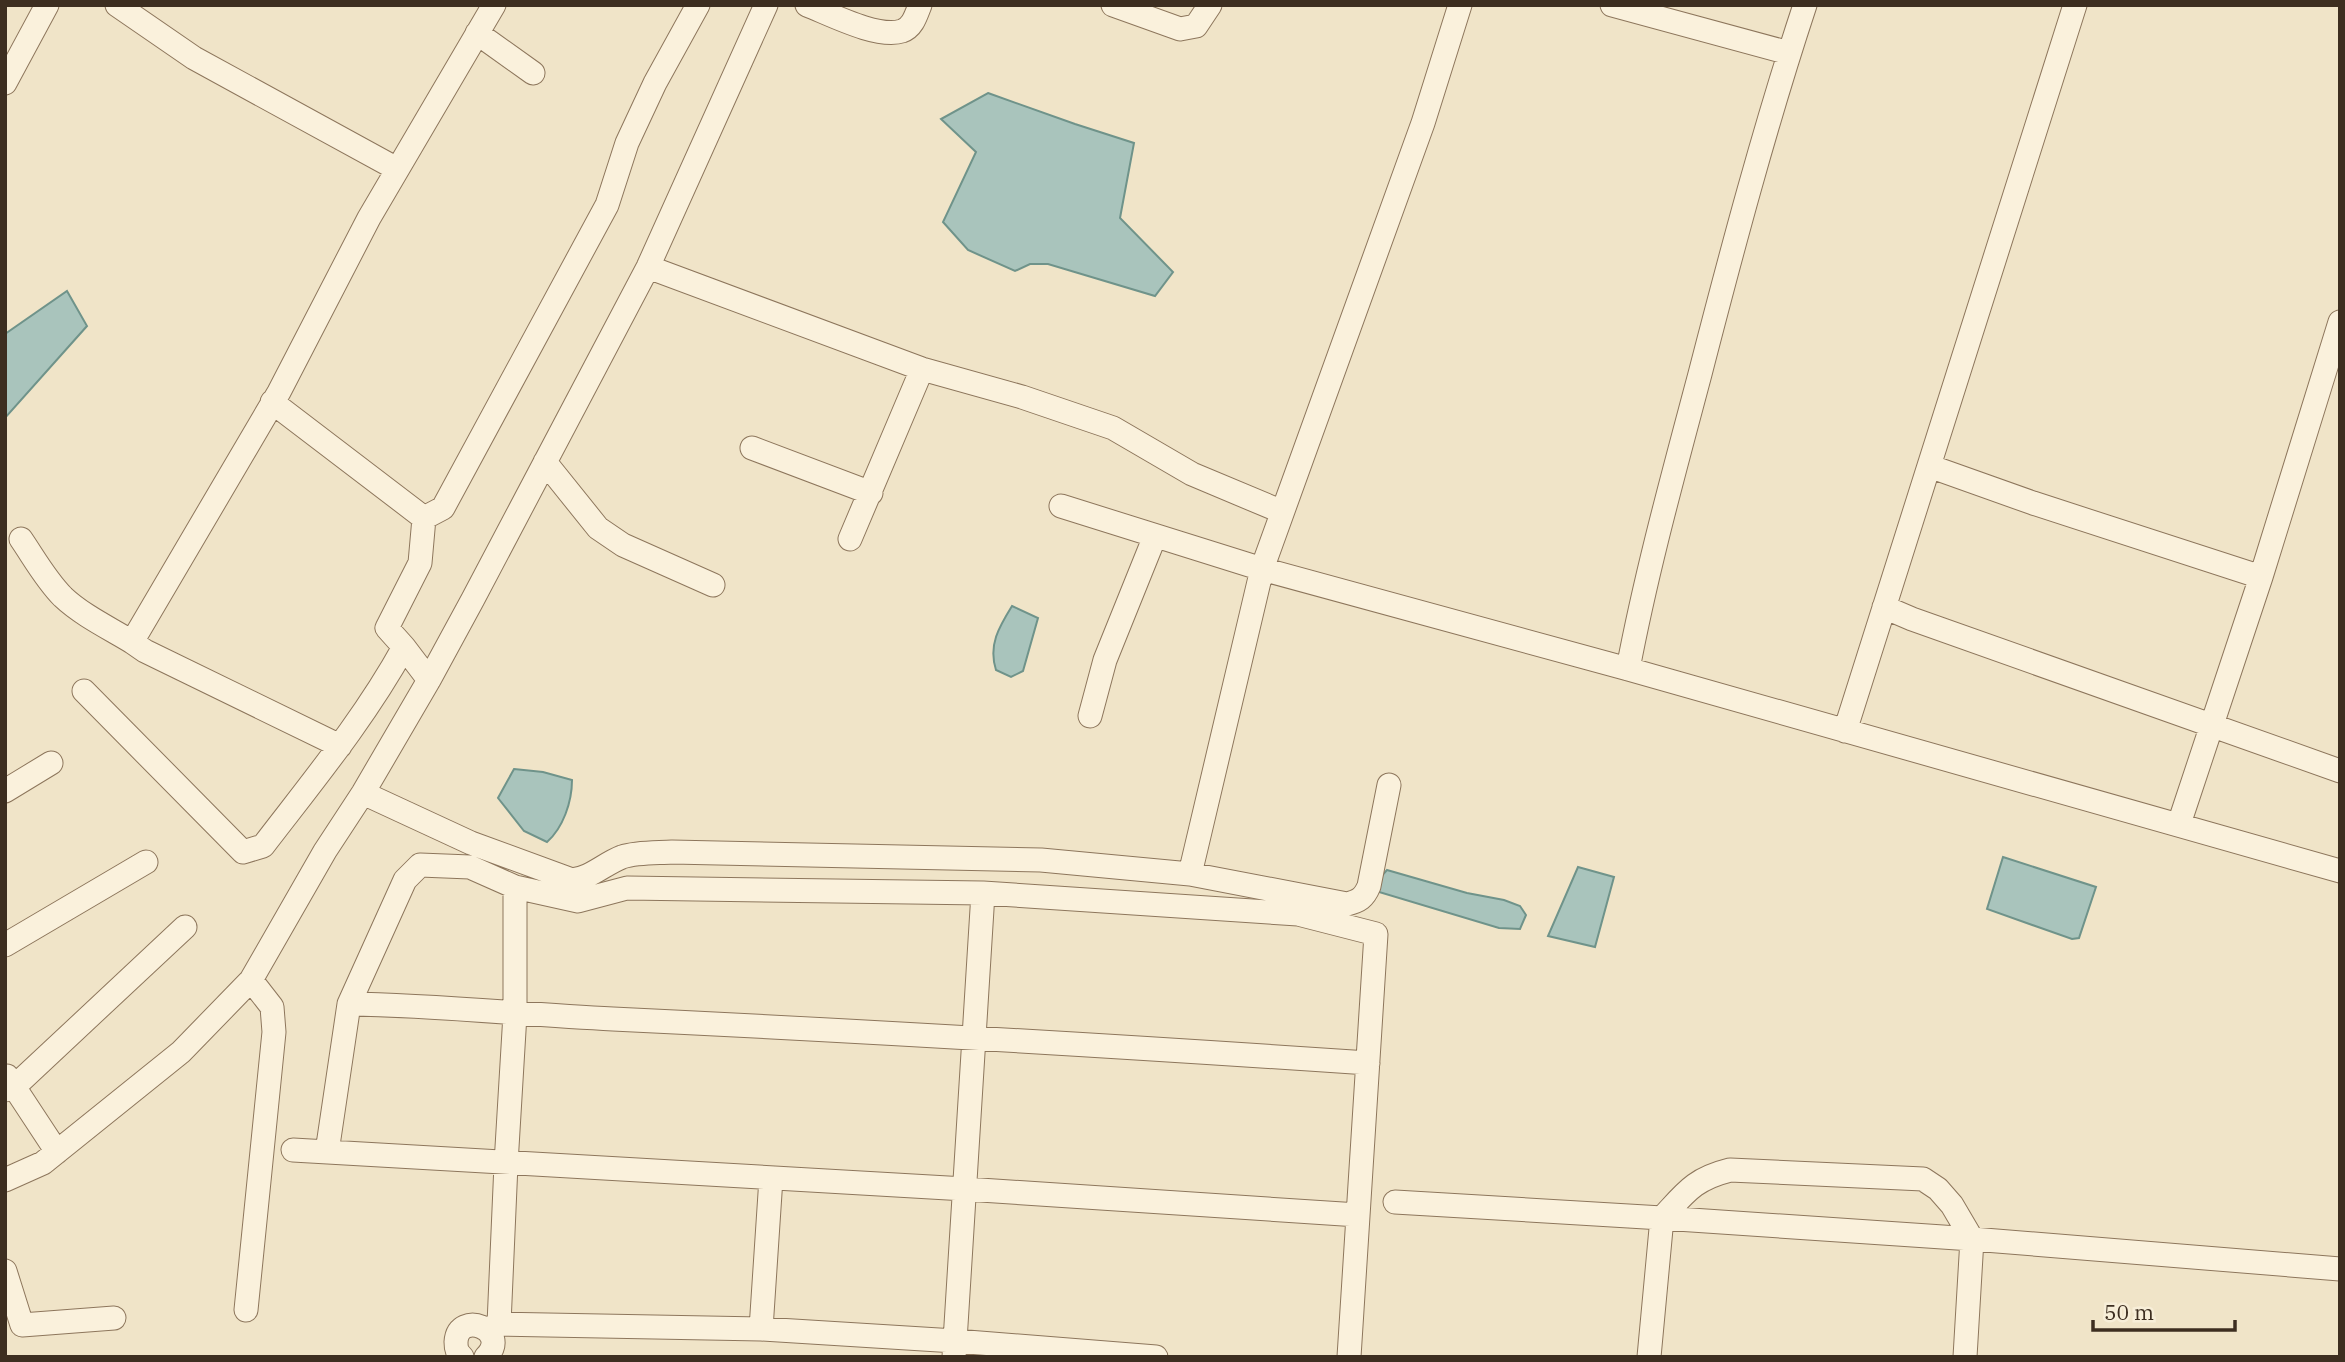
<svg xmlns="http://www.w3.org/2000/svg" width="2345" height="1362" viewBox="0 0 2345 1362" font-family="'IBM Plex Serif',serif">
<style>
.water{fill:#a9c4bc;stroke:#6f938a;stroke-width:2}
.lines{fill:none;stroke-linecap:round;stroke-linejoin:round}
.minor-casing{stroke:#8d765c;stroke-width:25}
.minor{stroke:#faf1dc;stroke-width:23}
</style>
<rect width="100%" height="100%" fill="#f0e4c8"/>
<path class="water" d="M988,93L1075,124L1134,143L1120,218L1173,272L1155,296L1048,264H1030L1015,271L968,250L943,222L976,152L941,119Z
M67,291L87,326L5,418V334Z
M1012,606L1038,618L1023,671L1011,677L996,670C988,645 999,627 1012,606Z
M514,769L543,772L572,780C572,802 563,828 547,842L524,831L498,798Z
M2003,857L2096,887L2079,938L2072,939L1987,909Z
M1578,867L1614,877L1595,947L1548,936Z
M1387,870L1467,893L1504,900L1520,906L1526,915L1520,929L1499,928L1379,892L1377,881Z"/>
<g class="lines">
<g class="minor-casing">
<path id="minor" d="M117,5L194,58L397,169
M807,5C830,14 878,39 902,31C913,27 916,15 920,5
M1113,5L1180,29L1196,26L1210,5
M1460,5L1423,123L1262,569L1628,669L2340,871
M1612,5L1789,53
M477,33L533,73
M5,83L47,5
M648,267L922,369L1022,397L1113,428L1192,474L1273,508H1283
M272,402L424,518L443,508L607,205L627,143L655,83L698,5
M752,448L871,493
M545,462L598,528L623,545L713,585
M1929,466L2033,503L2261,577
M1061,506L1262,569L1190,874
M21,539C34,558 46,580 63,597C82,615 109,628 132,642
M850,539L922,369
M1884,607L1912,619L2340,771
M404,647L387,628L420,563L424,518
M1628,669C1647,569 1674,472 1700,374C1732,250 1765,126 1805,5
M84,691L243,852L263,846C312,782 365,718 404,647L429,680
M1090,716L1105,660L1155,536
M1845,731L2075,5
M340,746L145,651L132,642L279,392L369,218L494,5
M5,791L51,763
M363,793L471,843L572,880C591,878 604,864 622,857C637,852 657,853 672,852L1041,860L1190,874L1347,904C1359,901 1364,898 1369,886L1389,785
M2179,824L2261,577L2340,322
M5,945L146,862
M349,1004C437,1005 525,1015 613,1019C865,1031 1116,1046 1368,1063
M7,1076L57,1152
M5,1090L14,1087L185,927
M293,1150L965,1189L1358,1215
M327,1152L349,1004L405,880L420,865L470,867L515,887L578,901L627,888L983,893L1298,914L1376,934L1349,1357
M5,1180L43,1163L181,1052L251,980L325,851L363,793L429,680L473,599L648,267L766,5
M1395,1202L1662,1218L1649,1357
M1662,1218L1972,1239L2340,1269
M1662,1218C1686,1192 1694,1179 1730,1170L1923,1179L1938,1189L1952,1205L1972,1239L1965,1357
M5,1271L22,1325L114,1318
M246,1310L274,1032L272,1007L251,980
M499,1324L761,1329L955,1341L1156,1357
M487,1329L499,1324L506,1164L515,1014V887
M761,1329L771,1178
M462,1357C457,1352 456,1349 456,1342C458,1309 512,1330 486,1357
M954,1357L983,893"/>
</g>
<use href="#minor" class="minor"/>
</g>
<rect width="2345" height="1362" fill="none" stroke="#3d2e20" stroke-width="14"/>
<path d="M2093 1320v10h142v-10" fill="none" stroke="#3d2e20" stroke-width="3.5"/>
<text x="2104" y="1320" font-size="21" fill="#3d2e20" stroke="#f7eed8" stroke-width="5" paint-order="stroke">50 m</text>
</svg>
